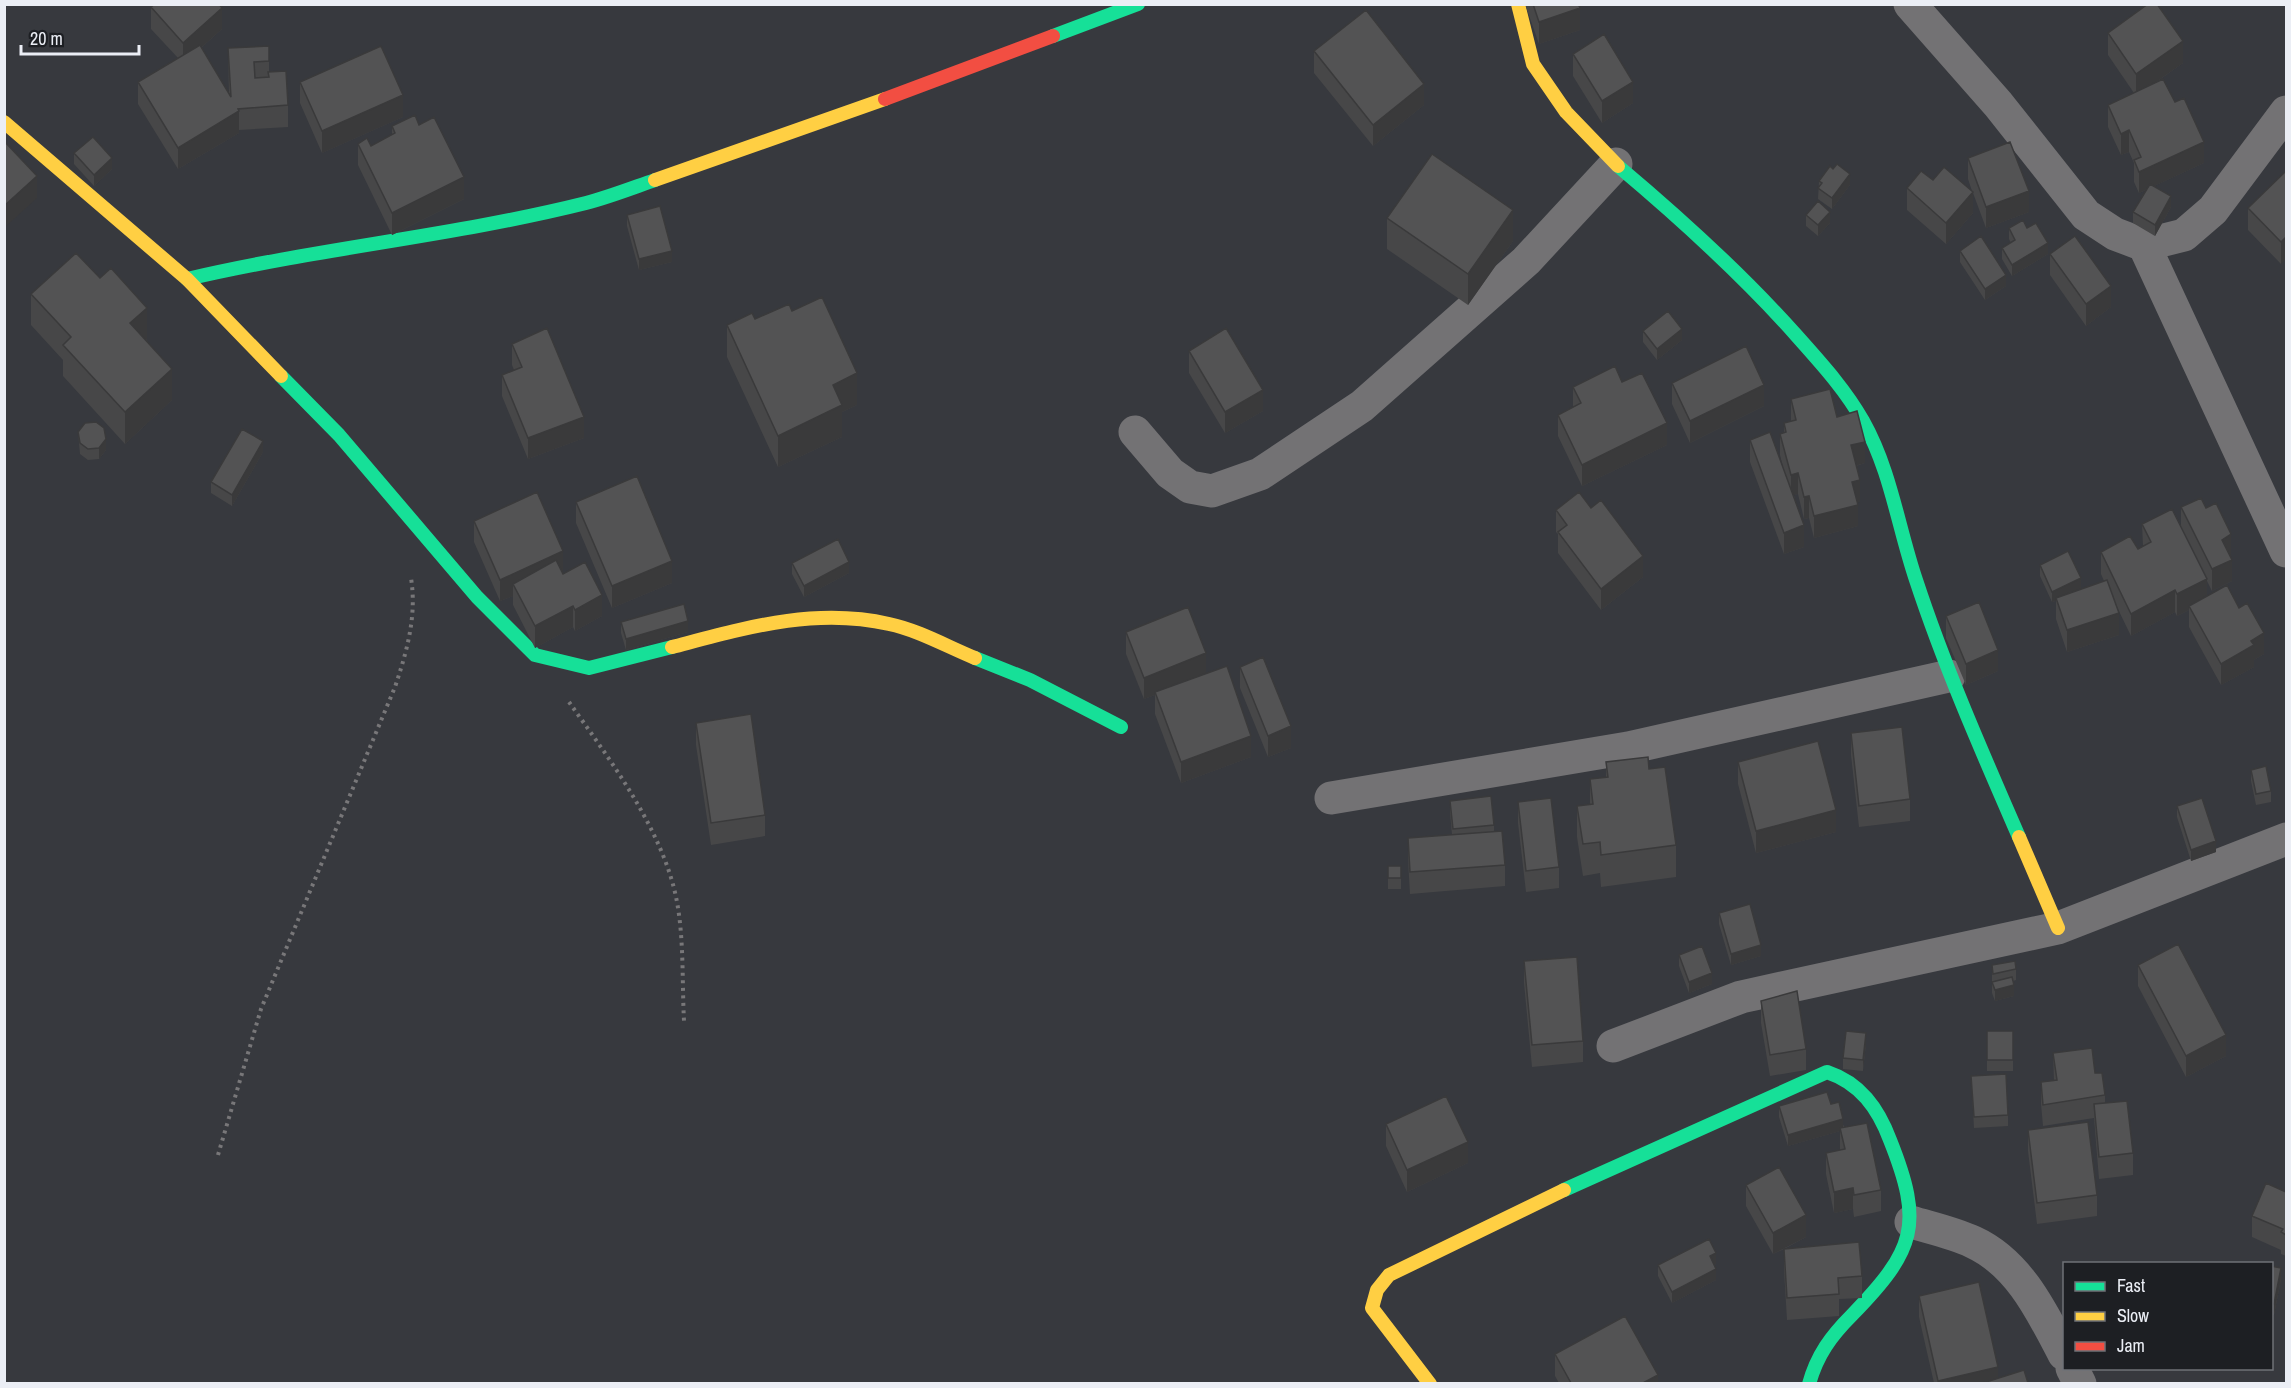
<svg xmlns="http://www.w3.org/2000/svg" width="2291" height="1388" viewBox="0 0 2291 1388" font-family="'Archivo Narrow',sans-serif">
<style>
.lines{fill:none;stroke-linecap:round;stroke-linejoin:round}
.path{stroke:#787779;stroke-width:4;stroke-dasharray:3 4.5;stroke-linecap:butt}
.street{stroke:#737274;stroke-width:33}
.fast{stroke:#16e098;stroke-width:14}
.slow{stroke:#ffcf43;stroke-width:14}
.jam{stroke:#f24e42;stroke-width:14}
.wall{fill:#474748}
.shaded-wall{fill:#3a3a3b}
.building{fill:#535354;stroke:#3a3a3b;stroke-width:1.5}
</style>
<rect width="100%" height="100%" fill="#37393e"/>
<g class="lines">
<path class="path" d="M569,702C610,760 664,831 677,902C684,940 682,982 684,1021
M218,1155L261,1009L395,687C407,651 417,616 411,578"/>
<path class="street" d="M1910,4L1998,104L2086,215L2115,234L2144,245L2184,235L2213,210L2286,112
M2144,245L2286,551
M1135,432L1170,473L1190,487L1212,491L1260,474L1362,406L1526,261L1616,164
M1331,798L1628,748L1949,676
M1613,1046L1741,997L2058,928L2286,839
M1911,1222C1931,1228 1954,1233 1973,1242C2019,1263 2042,1312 2064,1354
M2072,1368L2080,1384"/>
<path class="fast" d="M1053,36L1138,4
M1618,166C1681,219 1741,273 1796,335C1820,362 1845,389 1863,421C1891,471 1898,527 1916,580C1945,668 1982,752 2019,837
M187,279C319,248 454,236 586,203C609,197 632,188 655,180
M281,376L339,435L477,597L535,655L589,668L672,647
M975,658L1030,680L1121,727
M1564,1190L1827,1072C1860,1083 1878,1108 1890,1140C1924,1225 1915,1250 1852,1315C1831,1336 1817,1355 1809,1384"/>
<path class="slow" d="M1518,4L1533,64L1566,112L1618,166
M4,122L187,279L281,376
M655,180L885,99
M672,647C745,628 814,607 889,624C918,630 948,647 975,658
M2019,837L2058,928
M1430,1384L1372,1308L1377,1290L1389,1275L1564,1190"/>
<path class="jam" d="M885,99L1053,36"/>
</g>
<path class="wall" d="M1525,4H1578L1580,30L1539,44Z
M2147,4H2157L2183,63L2152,85L2204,163L2154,186L2171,207L2155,236L2133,223V212L2146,190L2139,193L2134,182V163L2129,152L2121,155L2108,127V105L2134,93L2108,55V33Z
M151,7L222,29L201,48L229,94L228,48L269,61V72L288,105V127L239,130V133L178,169L138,104V82L178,58L151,29Z
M1314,51L1424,105L1373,146L1314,73Z
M1573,54L1633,103L1602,123L1573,76Z
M300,82L403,117L322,153L300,103Z
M419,125L464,199L392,235L358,165V144L371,146L392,135V126Z
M74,153L112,169L94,186L74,164Z
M1968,158L2029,212L1986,228L1973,193V213L1946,244L1907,210V188L1933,180L1972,191L1968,179Z
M2286,171L2281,264L2248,230V208Z
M1819,181L1850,185L1832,209L1818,199Z
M627,215L672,262L639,270L627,226Z
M1806,215L1830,223L1818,236L1806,226Z
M1387,218L1513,241L1468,305L1387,249Z
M2009,228H2027L2048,254L2012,276L2002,259V248L2011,243L2009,239Z
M1960,251L2006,286L1985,300L1960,262Z
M2050,254L2111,307L2086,326L2050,275Z
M31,294L147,339L146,340L172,400L125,444L63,376V360L31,325Z
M792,311L857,405L842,412V437L778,467L727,357V325Z
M1643,331L1682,340L1657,360L1643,342Z
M512,344L584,438L528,459L502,396V375L514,370L512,365Z
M1189,351L1263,411L1225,433L1189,373Z
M1622,382L1667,445L1582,486L1558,436V415L1573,407V387Z
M1672,383L1764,406L1690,443L1672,404Z
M1791,399L1837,417L1865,463L1856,466L1860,502H1857L1858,526L1814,538L1809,518L1804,519L1798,494L1794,495L1804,547L1784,554L1750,462V440L1783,467L1780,455V434L1784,432V423L1791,421Z
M78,432L106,450L99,459L88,460L80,454Z
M263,452L232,506L211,493V482Z
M576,502L672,583L612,608L576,523Z
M2181,507L2231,556H2230L2232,581L2212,591L2207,581V596L2264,654L2254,660V667L2221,685L2189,627V610L2177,616L2175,612L2131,636L2115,603L2119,635L2067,652L2056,619V601L2052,602L2040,576V565L2081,589L2104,581L2101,574V552L2138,549L2143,546L2142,524L2181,528Z
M1556,510L1643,577L1601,610L1558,553V534L1556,532Z
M474,521L563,551V574L602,616L575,631L573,627L535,648L513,605V596L500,601L474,542Z
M792,563L849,573L804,597L792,574Z
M1946,616L1998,671L1966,685L1946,638Z
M621,622L688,632L626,650L621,633Z
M1126,632L1206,674L1251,757L1181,783L1155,714V695L1144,699L1126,654Z
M1240,667L1291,748L1268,757L1240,688Z
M696,723L765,815V836L711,845L696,745Z
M1851,733L1910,799V821L1859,827L1851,755Z
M1606,762L1649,769L1676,845V877L1601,887L1600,873L1583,876L1577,837V806L1590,804V779L1606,777Z
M1738,762L1836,832L1756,853L1738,784Z
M2251,770L2271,791V802L2256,805L2251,781Z
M1450,801L1494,825V832L1505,865V886L1410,894L1408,860V838L1452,835L1450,812Z
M1518,802L1559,867V888L1526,892L1518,823Z
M2177,806L2216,852L2191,861L2177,817Z
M1388,866H1401V889H1388Z
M1719,913L1761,956L1731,965L1719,924Z
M1679,955L1712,984L1689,993L1679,966Z
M1524,961L1583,1041V1062L1532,1067L1524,983Z
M1992,965L2016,969V980L2013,981L2014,996L1995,1001L1992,993Z
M2138,965L2226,1056L2186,1077L2138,986Z
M1761,1001L1806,1049V1070L1770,1076L1761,1023Z
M1987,1031H2013V1071H1987Z
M1866,1044L1863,1071L1843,1069V1058Z
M2053,1053L2095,1073L2105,1095V1103L2133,1153V1175L2099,1179L2094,1118L2043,1126L2041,1104V1082L2054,1081Z
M1971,1076L2008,1115V1126L1974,1128Z
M1831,1104L1881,1190V1211L1854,1217L1853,1209L1834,1213L1826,1174V1153L1840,1150V1131L1788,1146L1779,1117V1106Z
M1386,1124L1468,1163L1407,1192L1386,1146Z
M2028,1130L2097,1195V1216L2037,1224L2028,1151Z
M1746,1185L1806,1237L1784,1249L1862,1276V1298L1839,1299V1316L1787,1320L1784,1270V1249L1773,1254L1746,1206Z
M2286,1192V1256L2281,1254V1250L2252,1237V1216Z
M1716,1264L1714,1265L1716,1280L1672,1303L1658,1276V1265Z
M2271,1266L2281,1279L2274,1315H2271Z
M1919,1296L1998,1379L2028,1383H1934L1919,1317Z
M1555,1354L1658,1383H1559L1555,1376Z"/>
<path class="shaded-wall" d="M222,8V29L183,64V43Z
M1580,8V30L1539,44V22Z
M2183,41V63L2136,96V74Z
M1633,82V103L1602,123V101Z
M1424,84V105L1373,146V125Z
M403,95V117L322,153V131Z
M239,111V133L178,169V148Z
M2129,130V152L2121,155V134Z
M2204,142V163L2139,193V172Z
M112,158V169L94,186V175Z
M1850,174V185L1832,209V198Z
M37,176V198L4,228V206Z
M464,177V199L392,235V213Z
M2029,191V212L1986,228V207Z
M1973,192V213L1946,244V223Z
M2171,196V207L2155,236V225Z
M1513,210V241L1468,305V274Z
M1830,212V223L1818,236V225Z
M2286,237V259L2281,264V242Z
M2048,243V254L2012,276V265Z
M672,251V262L639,270V259Z
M2006,275V286L1985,300V289Z
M2111,286V307L2086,326V304Z
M147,308V339L130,354V323Z
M1682,329V340L1657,360V349Z
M172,369V400L125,444V412Z
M857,373V405L842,412V437L778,467V436L833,385Z
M1764,385V406L1690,443V421Z
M1263,390V411L1225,433V412Z
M584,417V438L528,459V438Z
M1667,423V445L1582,486V465Z
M106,439V450L99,459V448Z
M263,441V452L232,506V495Z
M1865,442V463L1851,467V445Z
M1798,473V494L1791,496V475Z
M1860,480V502L1852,503V482Z
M1809,496V518L1804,519V497Z
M1858,505V526L1814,538V516Z
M1804,525V547L1784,554V533Z
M2231,534V556L2222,561V540Z
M563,551V573L513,584V596L500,601V580Z
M1643,556V577L1601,610V589Z
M2232,560V581L2212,591V569Z
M672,561V583L612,608V586Z
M849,562V573L804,597V586Z
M2081,578V589L2056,598V601L2052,602V592Z
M2207,579V601L2189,606V610L2177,616V594Z
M2175,590V612L2131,636V614Z
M602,595V616L575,631V610Z
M573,606V627L535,648V626Z
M2119,613V635L2067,652V630Z
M688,621V632L626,650V639Z
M2264,633V654L2254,660V667L2221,685V664L2251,641Z
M1998,650V671L1966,685V664Z
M1206,653V674L1155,692V695L1144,699V678Z
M1291,726V748L1268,757V736Z
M1251,736V757L1181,783V762Z
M1836,810V832L1756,853V831Z
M2216,841V852L2191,861V850Z
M1761,945V956L1731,965V954Z
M1712,973V984L1689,993V982Z
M2014,985V996L1995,1001V990Z
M1866,1033V1044L1863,1071V1060Z
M2226,1035V1056L2186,1077V1056Z
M1843,1119V1130L1840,1128V1131L1788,1146V1135Z
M1468,1142V1163L1407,1192V1170Z
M1853,1188V1209L1834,1213V1192Z
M1806,1215V1237L1773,1254V1233Z
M1716,1253V1264L1710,1267V1256Z
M2281,1268V1279L2274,1315V1304Z
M1716,1269V1280L1672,1303V1292Z
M1998,1367V1383H1938V1381Z
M1658,1375V1383H1643Z"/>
<path class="building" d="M155,4H219L222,8L183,43L151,7Z
M1533,4H1578L1580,8L1539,22Z
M2148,4H2157L2183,41L2136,74L2108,33Z
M1366,10L1424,84L1373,125L1314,51Z
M1604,34L1633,82L1602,101L1573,54Z
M200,45L231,97L228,48L269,46V61L254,62L255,78L269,77L268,72L286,71L288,105L238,109L239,111L178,148L138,82Z
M381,46L403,95L322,131L300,82Z
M2163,79L2175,102L2184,98L2204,142L2139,172L2134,160L2141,157L2129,130L2121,134L2108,105Z
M415,115L419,125L434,117L464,177L392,213L358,144L367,138L371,146L395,133L392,126Z
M93,137L112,158L94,175L74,153Z
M4,141L37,176L4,206Z
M2010,142L2029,191L1986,207L1968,158Z
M1432,154L1513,210L1468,274L1387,218Z
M1837,164L1850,174L1832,198L1818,188L1822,183L1819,181L1830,166L1833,169Z
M1944,167L1973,192L1946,223L1907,188L1921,171L1933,180Z
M2286,171V237L2281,242L2248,208Z
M2150,184L2171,196L2155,225L2133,212Z
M1818,201L1830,212L1818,225L1806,215Z
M660,206L672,251L639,259L627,215Z
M2023,220L2027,228L2036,223L2048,243L2012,265L2002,248L2015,240L2009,228Z
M1981,236L2006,275L1985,289L1960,251Z
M2075,236L2111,286L2086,304L2050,254Z
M76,253L100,278L111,268L147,308L130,323L172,369L125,412L63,345L71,337L31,294Z
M822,297L857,373L833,385L842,405L778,436L727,325L752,313L755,319L789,304L792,311Z
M1668,311L1682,329L1657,349L1643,331Z
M547,328L584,417L528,438L502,375L522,367L512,344Z
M1226,328L1263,390L1225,412L1189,351Z
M1746,346L1764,385L1690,421L1672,383Z
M1615,366L1622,382L1642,373L1667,423L1582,465L1558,415L1581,403L1573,387Z
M1830,389L1837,417L1857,411L1865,442L1851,445L1860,480L1852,482L1858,505L1814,516L1809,496L1804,497L1798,473L1791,475L1780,434L1786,432L1784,423L1796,420L1791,399Z
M96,422L104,428L106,439L99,448L88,449L80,443L78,432L85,423Z
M242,429L263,441L232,495L211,482Z
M1770,432L1804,525L1784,533L1750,440Z
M637,476L672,561L612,586L576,502Z
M537,492L563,551L500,580L474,521Z
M1579,492L1591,508L1601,500L1643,556L1601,589L1558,532L1567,525L1556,510Z
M2201,498L2206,508L2216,503L2231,534L2222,540L2232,560L2212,569L2181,507Z
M2172,509L2207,579L2177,594L2175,590L2131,614L2101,552L2130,536L2138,549L2151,542L2142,524Z
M838,539L849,562L804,586L792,563Z
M2068,551L2081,578L2052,592L2040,565Z
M556,560L563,574L585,562L602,595L575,610L573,606L535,626L513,584Z
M2107,580L2119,613L2067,630L2056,598Z
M2227,585L2239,608L2247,603L2264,633L2251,641L2254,645L2221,664L2189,606Z
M1979,602L1998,650L1966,664L1946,616Z
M684,604L688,621L626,639L621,622Z
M1188,607L1206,653L1144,678L1126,632Z
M1263,657L1291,726L1268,736L1240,667Z
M1227,666L1251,736L1181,762L1155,692Z
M751,714L765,815L711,823L696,723Z
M1902,727L1910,799L1859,806L1851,733Z
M1818,741L1836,810L1756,831L1738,762Z
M1648,757L1649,769L1665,767L1676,845L1601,855L1600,842L1583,844L1577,806L1593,804L1590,779L1608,777L1606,762Z
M2266,766L2271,791L2256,794L2251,770Z
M1491,796L1494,825L1453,829L1450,801Z
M1551,798L1559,867L1526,871L1518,802Z
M2202,798L2216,841L2191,850L2177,806Z
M1502,831L1505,865L1410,872L1408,838Z
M1388,866H1401V878H1388Z
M1750,904L1761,945L1731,954L1719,913Z
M2178,944L2226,1035L2186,1056L2138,965Z
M1702,946L1712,973L1689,982L1679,955Z
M1577,957L1583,1041L1532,1045L1524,961Z
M2015,961L2016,969L1993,974L1992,965Z
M2012,977L2014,985L1995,990L1992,982Z
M1797,991L1806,1049L1770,1055L1761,1001Z
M1846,1031L1866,1033L1863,1060L1843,1058Z
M1987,1031H2013V1060H1987Z
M2092,1048L2095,1073H2102L2105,1095L2043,1105L2041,1082L2057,1080L2053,1053Z
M2006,1074L2008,1115L1974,1117L1971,1076Z
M1827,1092L1831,1104L1839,1102L1843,1119L1788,1135L1779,1106Z
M1446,1096L1468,1142L1407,1170L1386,1124Z
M2127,1101L2133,1153L2099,1157L2094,1104Z
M2088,1122L2097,1195L2037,1203L2028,1130Z
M1867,1123L1881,1190L1854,1195L1853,1188L1834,1192L1826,1153L1845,1149L1840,1128Z
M1779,1167L1806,1215L1773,1233L1746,1185Z
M2266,1183L2286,1192V1235L2281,1232L2283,1229L2252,1216Z
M1709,1239L1716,1253L1710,1256L1716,1269L1672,1292L1658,1265Z
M1859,1242L1862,1276L1838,1278L1839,1294L1787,1298L1784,1249Z
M2271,1266L2281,1268L2274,1304H2271Z
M1979,1282L1998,1367L1938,1381L1919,1296Z
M1625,1316L1658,1375L1643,1383H1571L1555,1354Z
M2024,1370L2028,1383H1983Z"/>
<rect width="2291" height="1388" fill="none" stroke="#ebeef5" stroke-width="12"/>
<rect x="2063" y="1262" width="210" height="108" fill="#1d1f23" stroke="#6f7277" stroke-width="1.5"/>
<rect x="2075" y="1282" width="30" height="9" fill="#16e098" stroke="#6f7277" stroke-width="1.5"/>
<text x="2117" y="1292" font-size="18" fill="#ebeef5">Fast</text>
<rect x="2075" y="1312" width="30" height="9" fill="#ffcf43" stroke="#6f7277" stroke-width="1.5"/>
<text x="2117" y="1322" font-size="18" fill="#ebeef5">Slow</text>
<rect x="2075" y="1342" width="30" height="9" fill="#f24e42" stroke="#6f7277" stroke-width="1.5"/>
<text x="2117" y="1352" font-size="18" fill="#ebeef5">Jam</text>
<path d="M21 45v9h118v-9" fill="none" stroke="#ebeef5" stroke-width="3"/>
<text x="30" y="45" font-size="18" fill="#ebeef5" stroke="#1d1f23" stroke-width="4.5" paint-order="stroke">20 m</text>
</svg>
